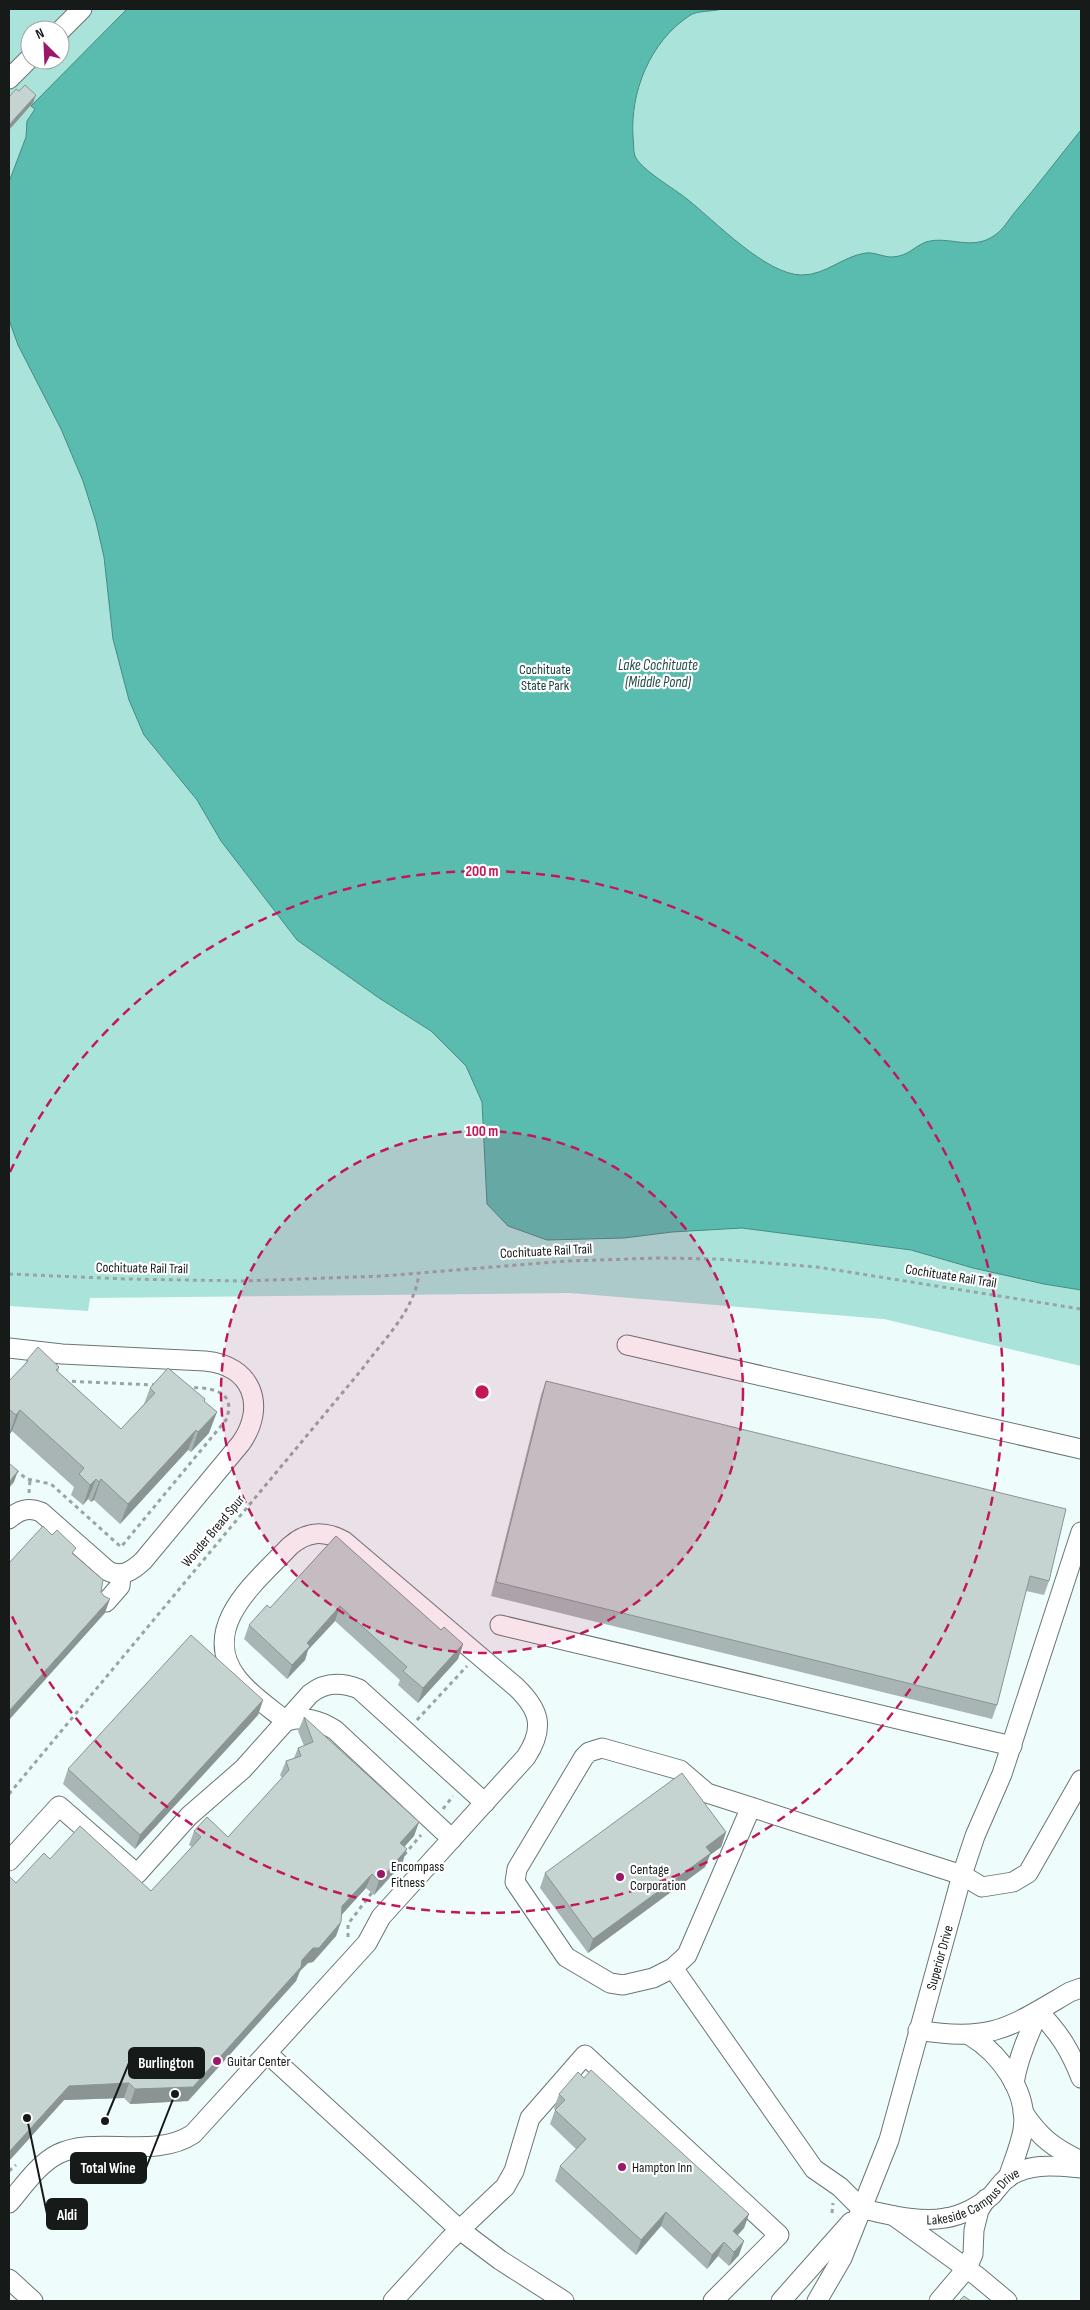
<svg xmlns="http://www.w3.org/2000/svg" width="1090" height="2310" viewBox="0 0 1090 2310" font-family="'Sofia Sans Condensed',sans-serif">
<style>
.green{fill:#aae3da;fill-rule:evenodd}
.water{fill:#59bcaf;stroke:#458c82}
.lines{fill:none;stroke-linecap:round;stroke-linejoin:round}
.minor-casing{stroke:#697674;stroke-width:21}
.path{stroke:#9aa5a3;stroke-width:3;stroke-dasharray:4 4;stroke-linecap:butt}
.minor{stroke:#fff;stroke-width:19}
.wall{fill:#a9b5b4}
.shaded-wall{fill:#8a9492}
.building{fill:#c5d3d1;stroke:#8a9492}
.ring{fill:none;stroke:#c2185b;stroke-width:2.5;stroke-dasharray:9 6}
.poi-dot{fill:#9d1768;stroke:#fff;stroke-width:2}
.labels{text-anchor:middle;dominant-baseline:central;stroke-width:4.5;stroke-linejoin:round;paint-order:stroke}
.park-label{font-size:14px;fill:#15423d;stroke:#fff}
.street-label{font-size:14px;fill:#161b1a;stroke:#fff}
.poi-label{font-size:14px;fill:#161b1a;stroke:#fff;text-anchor:start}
.water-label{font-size:15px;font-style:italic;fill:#234f49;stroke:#fff}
.centre{fill:#c2185b;stroke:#fff;stroke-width:2.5}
.ring-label{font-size:15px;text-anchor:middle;font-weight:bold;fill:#c2185b;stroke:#fff;stroke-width:4.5;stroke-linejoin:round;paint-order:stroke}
.leader{fill:none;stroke:#161b1a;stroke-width:2}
.callout-dot{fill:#161b1a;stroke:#fff;stroke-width:2}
.callout{fill:#161b1a;stroke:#161b1a;stroke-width:2}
.callout-label{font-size:15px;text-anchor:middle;font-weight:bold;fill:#fff}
</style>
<rect width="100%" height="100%" fill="#eefdfb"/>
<path class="green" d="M9,9H1081V1366L884,1319L570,1293L90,1298L88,1311L9,1306ZM30,30H60V60H30Z"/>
<path class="water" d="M127,9H722C712,12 697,10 689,16C650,42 630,92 633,137C634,143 633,151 635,156C641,170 675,189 687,199C715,221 766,275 802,275C826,275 843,256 866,253C874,252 883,257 892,257C909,256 913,247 926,242C949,235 972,252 995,235C1003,230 1009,219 1015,212C1038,185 1059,157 1081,130V1290L1044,1284L973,1268L911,1250L742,1228L672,1232L624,1238L547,1240L508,1226L487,1204L482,1102L466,1066L431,1031L379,998L297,940L221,841L197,800L144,735L129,700L113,639L104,557L96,522L83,481L61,429L18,345L9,320V182L26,137L27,121L35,109L31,106Z"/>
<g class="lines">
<g class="minor-casing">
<g id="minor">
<path d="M60,31L82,9"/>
<path d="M9,79L30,58"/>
<path d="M627,1345L1081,1449"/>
<path d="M9,1348L62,1354L205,1361C252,1365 267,1406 241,1443L143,1561C132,1571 122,1578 108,1571L41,1512C28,1507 19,1510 9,1519"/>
<path d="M106,1602L120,1586L121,1575"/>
<path d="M500,1625L1012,1746"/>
<path d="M286,1721C305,1716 319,1720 335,1730L452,1839"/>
<path d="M751,1807L687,1955L673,1968L653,1978L623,1985L610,1983L566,1957L515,1882L517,1869L584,1757L589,1752L602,1748L680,1770L707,1793L962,1875L982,1887L1013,1882L1028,1873L1081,1780"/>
<path d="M9,1861L59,1806L137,1874L189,1816L243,1769L310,1694C325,1682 341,1682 359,1689L485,1803"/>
<path d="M673,1968L814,2169L840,2187L862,2209"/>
<path d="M1039,2012C1060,2034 1070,2050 1081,2078"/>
<path d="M918,2030C991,2043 1010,2027 1070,1992L1081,1988"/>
<path d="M969,2035C1000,2053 1029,2093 1023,2130C1020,2147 1013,2162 1008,2178"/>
<path d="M268,2054L460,2230L500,2260L564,2301"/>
<path d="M1014,2083C1018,2058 1028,2035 1039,2012"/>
<path d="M1023,2112C1040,2138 1054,2148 1081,2161"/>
<path d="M9,2203C23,2187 38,2164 58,2154C96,2135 154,2160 193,2134L367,1943L381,1917L526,1757C545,1728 540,1710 516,1687L344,1541C324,1530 307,1531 290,1546C257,1581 198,1627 237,1678C250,1695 270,1708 286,1721"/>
<path id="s1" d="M862,2209C888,2214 918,2223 945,2218C961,2216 980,2206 992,2195C997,2189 1002,2182 1007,2178C1029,2162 1057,2166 1081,2168"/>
<path d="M894,2216L977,2276L1007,2301"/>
<path d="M9,2279L33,2301"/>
<path d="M393,2301L449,2240L505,2187L514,2171L530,2118L585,2055L779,2235L713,2301"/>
<path d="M781,2301L851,2222"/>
<path id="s2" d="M817,2301L842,2258L889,2140L962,1875L975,1836L1002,1774L1081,1532"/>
<path d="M939,2301L967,2268L973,2254L974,2230L979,2210L986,2199"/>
</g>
</g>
<path class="path" d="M9,1274L126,1279L244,1281L383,1276L566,1261L659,1258L718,1259L817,1267L1081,1309
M64,1381L155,1385
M15,1470L27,1479L51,1484L121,1547L226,1420C238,1389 209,1388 186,1387
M29,1493L30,1480
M417,1720L467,1666
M9,1794L363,1368C384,1339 415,1310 419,1273
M443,1809L453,1796
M404,1855L421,1835
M348,1937V1924L374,1890
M9,2171L16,2165
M832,2213L833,2203"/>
<use href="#minor" class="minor"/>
</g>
<path class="wall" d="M27,1360L59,1367L58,1372L121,1429L144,1404L150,1388L205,1399V1401L209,1433L191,1452L188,1450L120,1524L94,1500L91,1502L88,1499L83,1505L71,1495L74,1487L12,1431L9,1435V1381L25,1364Z
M546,1381L1049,1581L1044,1595L1026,1591L997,1705L992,1719L491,1596L541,1395Z
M336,1536L441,1630L463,1644L458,1659L418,1703L398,1685L400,1680L335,1621L308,1650L305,1660L287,1679L244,1639L249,1625L270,1608Z
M263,1700L258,1715L135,1849L63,1784L68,1769Z
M304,1717L419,1822L414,1836L404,1847L402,1864L374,1895L366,1888L341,1915V1922L336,1936L313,1962L308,1963L300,1971L296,1981L188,2101L130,2104L124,2098L64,2100L9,2161V1876L16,1883L50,1859L151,1891L192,1847L189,1845L194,1831L228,1837L282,1778L280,1775L286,1761L294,1758L298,1748L304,1746L298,1731Z
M726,1832L721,1847L710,1855L705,1867L588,1953L540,1888L545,1873Z
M559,2094L749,2214L744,2228L738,2235L739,2255L729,2266L718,2256L707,2269L661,2226L636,2255L555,2181L560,2166L576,2149L550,2124L555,2110L554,2108Z"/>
<path class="shaded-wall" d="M36,95L33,103L9,130V125Z
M20,1410L12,1431L9,1435L16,1415Z
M217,1412L209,1433L191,1452L198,1432Z
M196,1430L188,1450L120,1524L128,1504Z
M18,1471L14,1482L9,1488V1482Z
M96,1479L88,1499L83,1505L90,1485Z
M101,1479L94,1500L91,1502L99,1482Z
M110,1599L105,1613L9,1720V1711Z
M340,1606L335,1621L308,1650L305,1660L287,1679L292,1665L307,1643Z
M463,1644L458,1659L418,1703L423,1688Z
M263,1700L258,1715L135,1849L140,1835Z
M419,1822L414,1836L395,1857L400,1843Z
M726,1832L721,1847L710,1855L705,1867L588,1953L593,1939L706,1847Z
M407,1849L402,1864L374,1895L379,1881Z
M372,1874L366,1888L337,1920L342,1906Z
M341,1922L336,1936L313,1962L308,1963L300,1971L296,1981L188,2101L130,2104L135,2089L302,1960L313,1948Z
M129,2083L124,2098L64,2100L9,2161V2152L69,2086Z
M666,2212L661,2226L636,2255L641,2240Z
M749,2214L744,2228L728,2245L733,2231Z
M744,2241L739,2255L729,2266L734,2252Z
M724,2242L718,2256L707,2269L712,2255Z"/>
<path class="building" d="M25,85L36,95L9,125V97L16,89L19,91Z
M38,1347L59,1367L56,1370L121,1429L155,1393L150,1388L168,1368L205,1399L204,1401L217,1412L198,1432L196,1430L128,1504L101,1479L99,1482L96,1479L90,1485L79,1474L84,1468L20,1410L16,1415L9,1409V1381L28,1361L27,1360Z
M546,1381L1066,1509L1049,1581L1030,1576L997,1705L496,1582Z
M9,1463L18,1471L9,1482Z
M43,1526L52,1535L57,1530L76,1548L72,1553L103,1580L101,1592L104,1596L110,1599L9,1711V1563Z
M336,1536L441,1630L444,1627L463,1644L423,1688L403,1671L407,1667L340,1606L307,1643L310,1646L292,1665L249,1625L267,1605L270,1608Z
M191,1635L263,1700L140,1835L68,1769Z
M304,1717L419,1822L400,1843L407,1849L379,1881L372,1874L342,1906L341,1922L319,1948H313L302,1960L301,1967L193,2087L135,2089L129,2083L69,2086L9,2152V1876L16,1883L44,1853L50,1859L80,1826L151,1891L201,1837L194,1831L207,1817L228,1837L289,1770L286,1761L301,1756L298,1748L313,1742Z
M682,1773L726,1832L706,1847L711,1853L593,1939L545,1873Z
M591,2070L749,2214L733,2231L744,2241L734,2252L724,2242L712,2255L666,2212L641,2240L560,2166L586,2139L555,2110L565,2100L559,2094L578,2072L584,2078Z
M964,2296L971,2301H959Z"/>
<circle cx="482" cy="1392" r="261" fill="#c2185b" fill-opacity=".12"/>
<g class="ring">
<circle cx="482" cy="1392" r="261"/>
<path d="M10 1172A521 521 0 1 1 10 1612"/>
</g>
<g class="poi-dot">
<circle cx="381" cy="1874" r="5"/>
<circle cx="620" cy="1877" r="5"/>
<circle cx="217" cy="2061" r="5"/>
<circle cx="622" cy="2167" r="5"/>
</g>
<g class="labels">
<g class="park-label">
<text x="545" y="669">Cochituate<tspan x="545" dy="16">State Park</tspan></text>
</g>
<g class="street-label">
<text transform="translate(546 1251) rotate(-3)">Cochituate Rail Trail</text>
<text transform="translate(142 1268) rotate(1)">Cochituate Rail Trail</text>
<text transform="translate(951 1276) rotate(9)">Cochituate Rail Trail</text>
<text transform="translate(213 1531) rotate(-50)">Wonder Bread Spur</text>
<text stroke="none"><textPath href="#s2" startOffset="366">Superior Drive</textPath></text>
<text stroke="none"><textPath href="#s1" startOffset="119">Lakeside Campus Drive</textPath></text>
</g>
<g class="poi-label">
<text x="391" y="1866">Encompass<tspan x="391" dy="16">Fitness</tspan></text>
<text x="630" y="1869">Centage<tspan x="630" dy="16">Corporation</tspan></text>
<text x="227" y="2061">Guitar Center</text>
<text x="632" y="2167">Hampton Inn</text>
</g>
<g class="water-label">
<text x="658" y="665">Lake Cochituate<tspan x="658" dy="17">(Middle Pond)</tspan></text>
</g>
</g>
<circle cx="482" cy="1392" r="8" class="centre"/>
<g class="ring-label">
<text x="482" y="876">200 m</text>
<text x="482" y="1136">100 m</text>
</g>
<path class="leader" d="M105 2121L129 2063M175 2094L146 2168M27 2118L47 2214"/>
<g class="callout-dot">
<circle cx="105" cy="2121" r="5"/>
<circle cx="175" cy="2094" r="5"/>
<circle cx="27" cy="2118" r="5"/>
</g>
<g class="callout">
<rect x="129" y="2048" width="75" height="30" rx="5"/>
<rect x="71" y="2153" width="75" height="30" rx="5"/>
<rect x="47" y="2199" width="40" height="30" rx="5"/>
</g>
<g class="callout-label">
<text x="166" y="2068">Burlington</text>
<text x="108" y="2173">Total Wine</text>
<text x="67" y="2220">Aldi</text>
</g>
<rect width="1090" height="2310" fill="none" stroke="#161b1a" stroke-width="20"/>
<g transform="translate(45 45) rotate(336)"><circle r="24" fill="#ffffff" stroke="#a2a4a3"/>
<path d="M0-4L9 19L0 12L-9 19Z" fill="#9d1768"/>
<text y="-8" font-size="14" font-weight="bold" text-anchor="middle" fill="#161b1a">N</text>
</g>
</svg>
